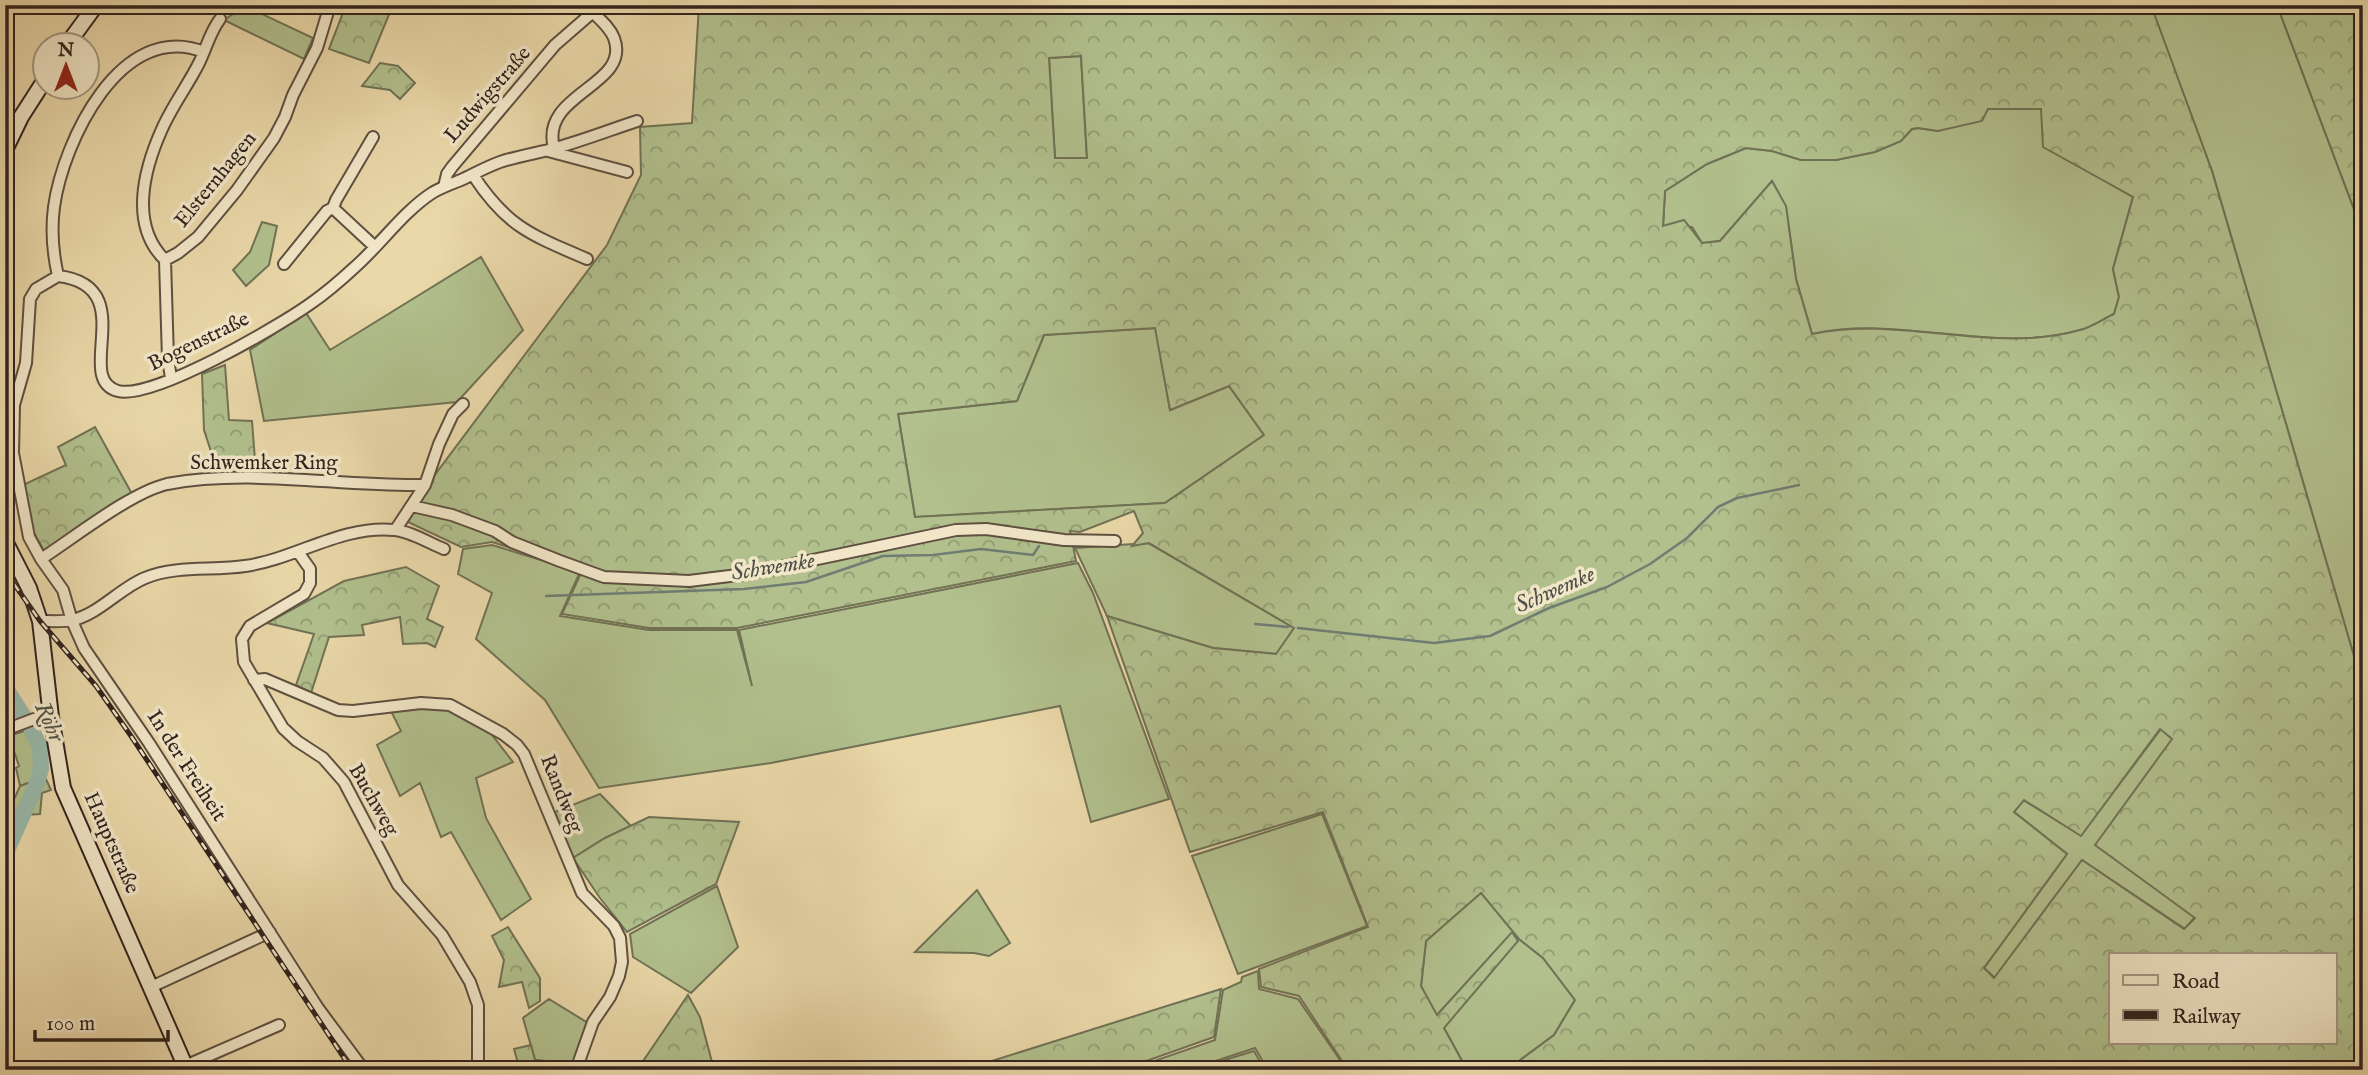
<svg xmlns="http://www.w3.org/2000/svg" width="2368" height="1075" viewBox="0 0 2368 1075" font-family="'IM FELL English',serif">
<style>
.grass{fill:#b1c08d;stroke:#717256;stroke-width:2}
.forest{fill:url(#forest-crowns);stroke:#717256;stroke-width:2;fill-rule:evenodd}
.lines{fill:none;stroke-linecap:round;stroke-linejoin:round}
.stream{stroke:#6f7d73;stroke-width:2.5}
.river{stroke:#98b9ab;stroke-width:16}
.street-casing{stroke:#5f5041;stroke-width:14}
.secondary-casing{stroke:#31231e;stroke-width:18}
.street{stroke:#f1e6c7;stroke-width:10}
.secondary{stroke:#f1e6c7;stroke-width:14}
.rail-casing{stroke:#31231e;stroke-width:5}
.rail{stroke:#f1e6c7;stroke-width:2.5;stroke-dasharray:8;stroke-linecap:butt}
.labels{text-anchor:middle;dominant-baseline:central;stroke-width:7;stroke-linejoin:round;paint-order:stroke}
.street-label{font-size:21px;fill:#31231e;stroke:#f1e6c7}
.water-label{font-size:23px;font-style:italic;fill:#505048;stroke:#f1e6c7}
</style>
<defs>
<pattern id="forest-crowns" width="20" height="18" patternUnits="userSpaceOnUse" patternTransform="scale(1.75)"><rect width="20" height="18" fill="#b1c08d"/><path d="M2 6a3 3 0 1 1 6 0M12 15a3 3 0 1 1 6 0" fill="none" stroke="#919c73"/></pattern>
</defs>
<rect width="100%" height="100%" fill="#ead8a9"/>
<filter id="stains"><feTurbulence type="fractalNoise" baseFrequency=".00286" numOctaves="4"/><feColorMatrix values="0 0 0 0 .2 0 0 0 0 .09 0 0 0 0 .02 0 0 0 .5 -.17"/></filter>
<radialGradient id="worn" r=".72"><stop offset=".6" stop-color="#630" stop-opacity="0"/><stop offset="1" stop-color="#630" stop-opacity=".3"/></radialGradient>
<path class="grass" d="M2150,5H2277L2363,233V687L2212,171Z
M245,6L313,38L304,59L224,20Z
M1081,56L1087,159H1055L1049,58Z
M1988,109H2041L2107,182L2133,197L2113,269L2119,297L2114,314C2103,319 2092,327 2080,330C1992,355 1900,314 1812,334L1796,279L1786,207L1772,181L1720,241L1702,243L1692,227H1663L1665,191L1707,164L1746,148L1772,151L1801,160H1836L1875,152L1901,141L1912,129L1918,128L1938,131Z
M262,222L277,226L269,265L246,286L233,270L250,252Z
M481,257L523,330L457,402L264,421L250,350L306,313L330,350Z
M1156,328L1170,410L1229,386L1264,435L1165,503L915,517L898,414L1017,401L1044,335Z
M1148,543L1294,628L1277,654L1213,648L1107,616L1075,548Z
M492,545L580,572L560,616L649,630H737L752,686L739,630L1078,563L1093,593L1169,799L1091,822L1060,706L771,763L599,788L545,700L476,639L492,593L458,574L463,549Z
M389,707L443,708L482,722L513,762L476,778L486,818L531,899L501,920L451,832L441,837L420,783L400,796L377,745L401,731Z
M2161,729L2173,738L2195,917L2185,929L2082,860L1995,978L1984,968L2067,854L2014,812L2023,800L2081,835Z
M24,731L31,732L42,757L45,777L20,786L16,768L19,766L9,736Z
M600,794L631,826L605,838L573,858L555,812Z
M1322,814L1367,926L1238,974L1192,856Z
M717,886L738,947L691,993L633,957L630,934Z
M977,890L1010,943L989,956L974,953L915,952Z
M1481,892L1519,939L1543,958L1575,1000L1554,1035L1507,1070H1467L1444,1028L1512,933L1436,1016L1421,986L1426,941Z
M1258,971L1259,989L1298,999L1347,1070H1268L1255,1048L1188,1070L1154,1061L1215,1040L1223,990L1241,982L1242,977Z
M549,999L588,1023L575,1064L535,1060L523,1018Z"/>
<path class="forest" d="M346,5H393L369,63L329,49Z
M699,5H2151L2212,171L2363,687V1070H1507L1554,1035L1575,1000L1543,958L1519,939L1481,893L1426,941L1421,986L1437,1015L1512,932L1518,941L1444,1028L1467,1070H1348L1299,996L1261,987L1259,969L1368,927L1323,812L1190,852L1107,616L1213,648L1276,654L1294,628L1149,543L1132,546L1143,533L1134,511L1080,532L1070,531L1076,561L737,628H649L562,614L582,571L492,542L461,547L408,522L419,496L607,245L641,175L640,127L692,123ZM1081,56L1087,158H1055L1049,58ZM1988,109H2041L2043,147L2133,197L2113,269L2119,297L2114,314C2103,319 2092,327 2080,330C1992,355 1900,315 1812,334L1796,279L1786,206L1772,181L1720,241L1702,243L1684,220L1663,226L1665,191L1707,164L1746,148L1772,151L1801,160H1836L1875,152L1901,141L1912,129L1918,128L1938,131L1982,121ZM1155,328L1170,410L1229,386L1264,435L1165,503L915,517L898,414L1017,401L1044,335ZM2160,729L2172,739L2095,845L2195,918L2184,929L2082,860L1994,978L1984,968L2067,854L2014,812L2024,800L2081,836ZM2111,954H2335V1042H2111Z
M2277,5H2363V233Z
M380,63L398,66L415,83L400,99L390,90L362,86Z
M225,365L229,420L252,421L256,473H218L204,430L202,374Z
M95,427L132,494L45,553L33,531L23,485L66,465L58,447Z
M406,567L439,586L427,619L443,627L435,647L427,643L403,644L400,617L362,625L364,635L329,637L311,693L296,685L314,634L267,623L344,581Z
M45,777L51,790L42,793L40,814L24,815L5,876V819L20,786Z
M649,817L739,822L716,884L627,932L600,898L573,858L605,838Z
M508,927L540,978V1001L529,1008L522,982L499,987L504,960L492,936Z
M1221,989L1214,1037L1149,1060L1178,1070H963Z
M688,995L700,1017L712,1062L726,1070H637Z
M531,1045L535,1060L575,1064L573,1070H520L514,1049Z
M1254,1051L1265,1070H1192Z"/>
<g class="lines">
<path class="stream" d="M546,596L744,589L806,582L883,556L933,555L981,549L1033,555L1039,546
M1255,624L1288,627
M1298,628L1434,643L1490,636L1549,608L1607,587L1650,564L1687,538L1718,507L1737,498L1799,485"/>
<path class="river" d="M5,687L31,728L40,748L41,769L37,783L5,855"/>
<g class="street-casing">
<path id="street" d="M554,148C539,93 632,86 614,38C609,25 595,16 586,5
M548,151L627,172
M473,175C507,227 531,235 587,259
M444,187L447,174L452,167L555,45L601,5
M333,208L375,247
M165,260C129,225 144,169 162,129C172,106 188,85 199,63C206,49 210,32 220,19
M284,264L327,211L333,208L336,200L373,137
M58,276L36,289L30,299L26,363L14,405L13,453L29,537L41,559L63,590L72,621L84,648L149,743L318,1008L364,1070
M58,276C142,286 72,379 118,391C153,400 279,326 310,304C326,293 341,280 355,267C381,244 403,212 432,193C440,188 451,184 461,180C474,174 486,167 500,162C518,156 538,153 556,148C584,140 610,130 637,121
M58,276C53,254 51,230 54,207C63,142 121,19 204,52
M171,378L168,359L165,260L178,253L198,237L237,190L274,138L285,117L293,95L317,48L330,5
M412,506L452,515L495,531L512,542L560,561L604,577L689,581L746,574L956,530L986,529L1064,540L1115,541
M396,529L425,485L439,444L453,414L463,404
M298,552L310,569V583L304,594L250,626L242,639L244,662L283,728L297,741L323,758L344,782L398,885L442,935L470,982L478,1005V1070
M41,559C75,537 130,493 167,484C252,468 339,487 425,485
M40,621C50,621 62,622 72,620C98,615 120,588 145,578C176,565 213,571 245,566C296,559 341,525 394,530C410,531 429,543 444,549
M254,680L265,679L338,710L353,711L421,703L450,705L503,734L517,745L524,754L582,893L614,926L620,938L622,962L619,976L610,997L593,1022L576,1070
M5,730L34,719L51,717
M151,987L270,932
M185,1066L279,1025"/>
</g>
<g class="secondary-casing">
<path id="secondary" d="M66,46L96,5
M5,150L21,117L46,78
M5,541L29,588L40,621L51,717L63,788L187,1070"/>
</g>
<use href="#street" class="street"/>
<use href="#secondary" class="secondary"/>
<g class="rail-casing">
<path id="rail" d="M5,571L40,621L96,686L131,736L352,1070"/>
</g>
<use href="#rail" class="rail"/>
</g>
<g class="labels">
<g class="street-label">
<text transform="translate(488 95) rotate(-49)">Ludwigstraße</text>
<text transform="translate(216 180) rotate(-51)">Elsternhagen</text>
<text transform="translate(199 342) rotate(-26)">Bogenstraße</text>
<text x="264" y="463">Schwemker Ring</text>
<text transform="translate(186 766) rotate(57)">In der Freiheit</text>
<text transform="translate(561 794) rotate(68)">Randweg</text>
<text transform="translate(373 800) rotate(60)">Buchweg</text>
<text transform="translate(111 843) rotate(66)">Hauptstraße</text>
</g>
<g class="water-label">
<text transform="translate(773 567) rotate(-9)">Schwemke</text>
<text transform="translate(1555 590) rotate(-24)">Schwemke</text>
<text transform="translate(49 722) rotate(66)">Röhr</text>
</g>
</g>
<rect width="2368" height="1075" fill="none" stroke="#ead8a9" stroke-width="28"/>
<rect x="7" y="7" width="2354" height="1061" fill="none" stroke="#31231e" stroke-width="3.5"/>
<rect x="14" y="14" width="2340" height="1047" fill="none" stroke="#31231e" stroke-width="2"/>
<rect x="2109" y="953" width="228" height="91" fill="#f1e6c7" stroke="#a49883" stroke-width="2"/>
<rect x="2123" y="975" width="35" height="10" fill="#f1e6c7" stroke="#a49883" stroke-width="2"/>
<text x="2172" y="988" font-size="21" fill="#31231e">Road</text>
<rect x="2123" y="1010" width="35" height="10" fill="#31231e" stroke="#a49883" stroke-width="2"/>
<text x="2172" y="1023" font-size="21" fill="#31231e">Railway</text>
<g transform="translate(66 66)"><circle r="33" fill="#f1e6c7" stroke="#a49883" stroke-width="2"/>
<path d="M0-5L12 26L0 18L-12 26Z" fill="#8f2418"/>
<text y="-10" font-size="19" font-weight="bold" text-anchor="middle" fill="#31231e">N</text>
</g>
<path d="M35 1030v10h133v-10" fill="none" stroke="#31231e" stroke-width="3.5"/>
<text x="46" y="1030" font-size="21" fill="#31231e" stroke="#f1e6c7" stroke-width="5" paint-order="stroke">100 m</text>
<rect width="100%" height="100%" filter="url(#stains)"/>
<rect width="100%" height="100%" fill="url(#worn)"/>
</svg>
